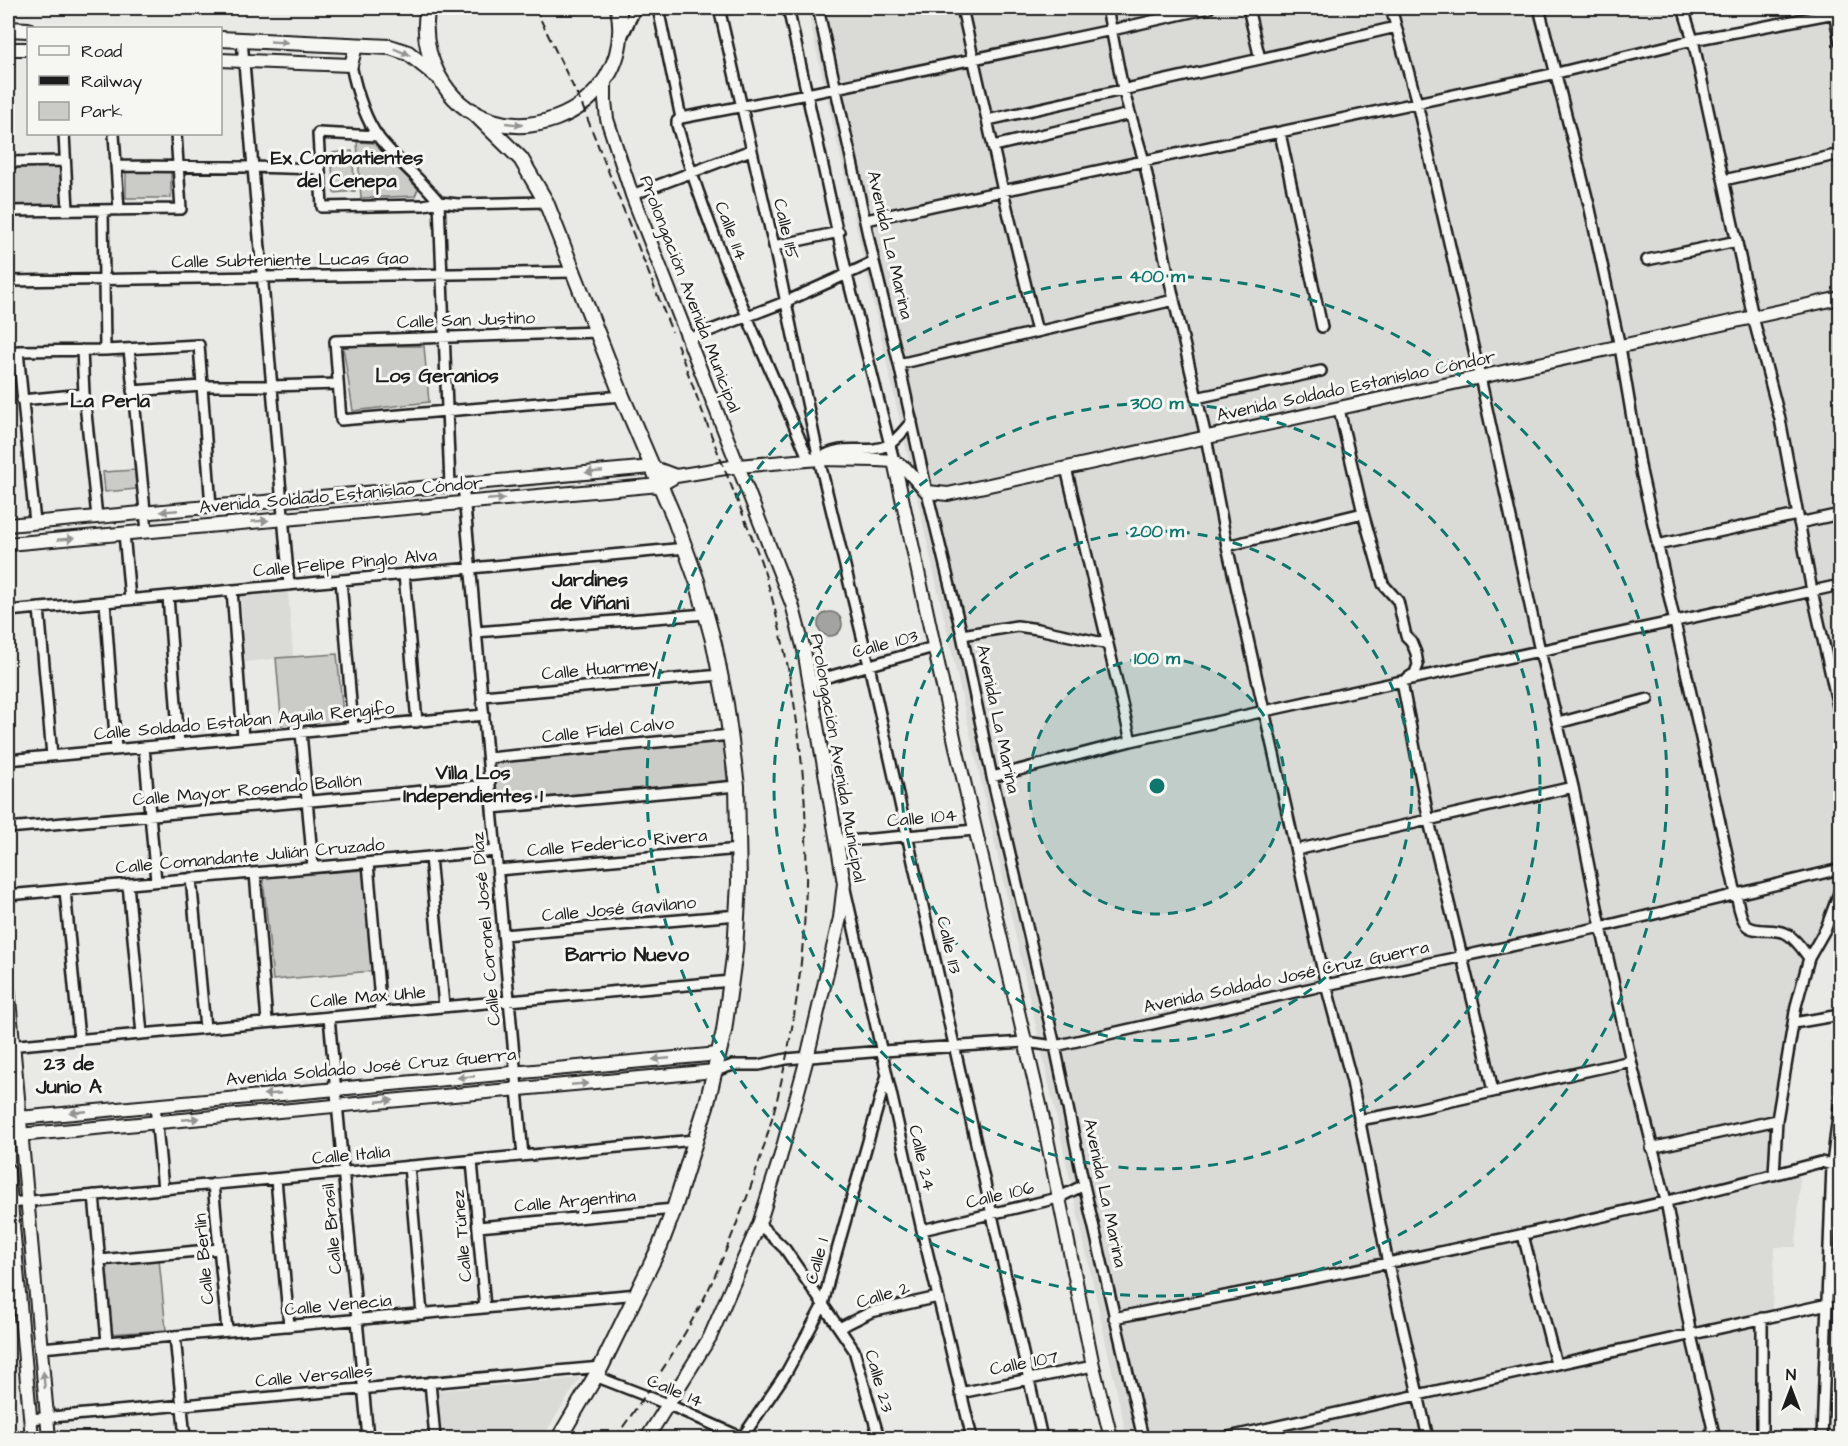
<svg xmlns="http://www.w3.org/2000/svg" width="1848" height="1446" viewBox="0 0 1848 1446" font-family="'Architects Daughter',sans-serif">
<style>
.built{fill:#dadad6}
.green{fill:#cbcbc7;stroke:#747472;stroke-width:1.5}
.water{fill:#a3a3a1;stroke:#6d6d6c;stroke-width:1.5}
.lines{fill:none;stroke-linecap:round;stroke-linejoin:round}
.minor-casing{stroke:#1c1c1c;stroke-width:14}
.tertiary-casing{stroke:#1c1c1c;stroke-width:16}
.secondary-casing{stroke:#1c1c1c;stroke-width:18}
.minor{stroke:#f6f6f2;stroke-width:9}
.tertiary{stroke:#f6f6f2;stroke-width:12}
.secondary{stroke:#f6f6f2;stroke-width:14}
.rail{stroke:#1c1c1c;stroke-width:2;stroke-dasharray:9 4.5;stroke-linecap:butt}
.oneway{fill:#949492}
.ring{fill:none;stroke:#0f766e;stroke-width:3;stroke-dasharray:10 8}
.labels{text-anchor:middle;dominant-baseline:central;stroke-width:6;stroke-linejoin:round;paint-order:stroke}
.street-label{font-size:18px;fill:#1c1c1c;stroke:#f6f6f2}
.neighbourhood-label{font-size:20px;font-weight:bold;fill:#1c1c1c;stroke:#f6f6f2}
.centre{fill:#0f766e;stroke:#f6f6f2;stroke-width:3}
.ring-label{font-size:18px;text-anchor:middle;font-weight:bold;fill:#0f766e;stroke:#f6f6f2;stroke-width:6;stroke-linejoin:round;paint-order:stroke}
</style>
<rect width="100%" height="100%" fill="#e9e9e5"/>
<filter id="ink" filterUnits="userSpaceOnUse"><feTurbulence type="fractalNoise" baseFrequency=".0167" numOctaves="2"/><feDisplacementMap in="SourceGraphic" scale="12" xChannelSelector="R" yChannelSelector="G"/><feConvolveMatrix kernelMatrix="1 2 1 2 8 2 1 2 1" color-interpolation-filters="sRGB"/></filter>
<g filter="url(#ink)">
<path class="built" d="M807,8H1681L1690,46L1840,10V908L1820,951L1805,987L1787,1081L1780,1164L1800,1176L1796,1247H1775L1765,1438H1127L1058,1124Z
M288,592L293,657L245,662L241,597Z
M8,1339L17,1438H8Z
M580,1378L542,1438H441L436,1391Z"/>
<path class="green" d="M357,142L374,143L418,189L415,196L361,198Z
M352,151L355,191L334,193L331,153Z
M8,164H60L63,202L61,205L10,206L8,204Z
M126,170H171V198H126Z
M343,346H424L429,402L353,411Z
M135,470L136,489L105,492L103,472Z
M337,654L344,724L282,728L276,658Z
M724,739L727,781L497,801L494,761Z
M365,870L372,971L273,980L263,877Z
M159,1259L166,1330L110,1334L106,1264Z"/>
<path class="water" d="M818 624a12 12 0 1 1 24 0a12 12 0 1 1-24 0Z"/>
<g class="lines">
<g class="minor-casing">
<path id="minor" d="M658,8L681,118L677,121V125C710,240 762,350 809,460
M719,8L774,246L819,459L869,665L1042,1438
M788,8L847,275L894,461
M818,8L874,262L899,364L927,492L962,635L992,777L1055,1046L1084,1185L1143,1438
M962,8L1003,191L1037,332
M1107,8L1123,89L1144,161L1174,300L1206,437L1227,546L1326,985L1352,1082L1388,1264L1428,1438
M1248,8L1260,59
M1391,8L1417,103L1480,377L1540,651L1573,787L1601,927L1631,1061L1666,1201L1691,1335L1715,1438
M1539,8L1590,209L1620,347L1641,471L1736,894C1738,903 1740,918 1746,925C1755,934 1775,927 1787,934C1796,939 1803,950 1809,958
M1683,8L1693,40L1753,317L1780,419L1812,591L1840,715
M1834,13L1840,41
M242,40L289,585
M620,41L636,8
M351,65C356,89 364,118 379,138C397,161 421,179 439,202
M681,118L807,94L1112,30L1209,8
M988,120L1260,59L1396,27
M1280,133L1322,327
M64,134L68,210
M114,134L119,210
M378,136L318,133L322,207L424,205L439,202L458,204L546,202
M994,146L1130,114
M8,162L65,161
M117,166L252,167L319,169
M1724,180L1840,154
M632,195L751,150
M439,202L450,485
M103,210L105,350
M8,211L181,209L176,134
M866,220L1557,73L1693,40L1840,12
M774,246L839,232
M1647,260L1737,241
M8,281L574,272
M598,332L335,341L341,420L622,396
M688,339L785,302L874,262
M129,349L147,531
M82,350L84,394L97,517
M899,364L1174,300
M132,391L202,386H271L338,384
M1196,398L1321,371
M22,400L84,394
M1339,409L1363,513L1383,584L1398,601L1406,636L1411,641L1416,653L1418,665L1415,673L1402,682L1429,821L1483,1043L1493,1092
M819,459C842,441 866,456 888,445C897,440 905,429 912,421
M1066,468L1131,741
M463,484L523,1156
M35,523L18,351L105,350L199,345L211,507
M1799,523L1840,514
M124,533L130,599
M1657,545L1797,515
M1227,546L1363,513
M404,574L417,722
M341,580L353,727
M232,590L243,738
M168,596L179,744
M105,602L116,750
M39,608L52,756
M8,611L686,548
M476,632L706,614
M962,635L1017,626L1038,629L1108,644
M810,682L934,647
M482,696L721,675
M1558,723L1648,699
M301,732L313,867
M144,747L156,881
M488,758L731,735
M8,760L484,715
M992,777L1131,741L1265,711L1840,585
M492,808L737,786
M8,828L490,785
M837,842L975,830
M1296,850L1573,787
M430,857L444,1006
M368,863L381,1012
M498,870L740,849
M255,873L267,1022
M191,878L205,1028
M128,884L142,1034
M845,889L922,1230L972,1438
M65,890L79,1039
M8,895L496,851
M503,935L738,915
M329,1017L368,1438
M1794,1023L1840,1015
M8,1046L731,981
M715,1071L733,1065H759L786,1059L883,1051L1025,1042L1055,1046L1326,985L1601,927L1840,869
M155,1105L163,1189
M1359,1120L1398,1113L1631,1061
M1651,1148L1777,1120
M472,1161L485,1308
M409,1166L422,1314
M1774,1175L1777,1120L1796,1006L1809,958L1826,928L1840,890
M276,1179L289,1326
M213,1184L227,1331
M94,1195L107,1342
M10,1203L695,1140
M759,1224L785,1249L854,1350L879,1438
M478,1227L674,1209
M922,1230L1058,1198L1084,1185
M1523,1235L1556,1364
M100,1260L219,1249
M1114,1318C1351,1271 1588,1225 1821,1162L1832,1165L1840,1177
M839,1328L871,1312L938,1297
M175,1336L185,1438
M41,1348L638,1294
M595,1376L667,1404L743,1438
M430,1382L435,1438
M960,1393L1093,1366
M30,1419L601,1367
M742,1438L786,1373L823,1305L830,1275L886,1078
M1224,1438L1828,1304
M1762,1438V1318
M1822,1438L1832,1165L1840,1098"/>
</g>
<g class="tertiary-casing">
<path id="tertiary" d="M8,49H28
M220,60L351,65L356,46
M605,80V101L607,119L632,195L792,604L804,650L844,883L840,918L807,1058L780,1158L759,1224L710,1337L647,1438
M894,461L958,756L1041,1109L1093,1366L1111,1438
M8,525L652,467L676,476
M8,544L660,485L676,476L738,466L819,459L877,460L894,461L905,468L927,492L948,494L1840,298
M8,988L49,1438
M8,1119L719,1054
M8,1136L715,1071
M8,1170L32,1438"/>
</g>
<g class="secondary-casing">
<path id="secondary" d="M428,8C423,30 427,54 438,75C490,172 640,116 618,8
M8,29L28,30
M220,39L390,47L408,53L437,76
M471,110L521,159L546,202L622,396L673,515L697,581L714,644L726,704L737,786L739,883L735,950L724,1031L707,1103L674,1209L660,1246L601,1367L559,1438"/>
</g>
<use href="#minor" class="minor"/>
<use href="#tertiary" class="tertiary"/>
<use href="#secondary" class="secondary"/>
<path class="rail" d="M535,8L582,105L672,332
M615,1438C643,1399 671,1359 694,1317C714,1282 729,1243 744,1205C816,1014 825,803 774,606C764,564 747,525 731,485C712,439 695,391 677,344"/>
</g>
<defs><path id="oneway-solid" d="M-6-.8H1V-3.2L6.5 0L1 3.2V.8H-6Z" transform="scale(1.5)"/></defs>
<g class="oneway">
<use href="#oneway-solid" transform="translate(279 42) rotate(3)"/>
<use href="#oneway-solid" transform="translate(402 52) rotate(23)"/>
<use href="#oneway-solid" transform="translate(514 124) rotate(6)"/>
<use href="#oneway-solid" transform="translate(594 472) rotate(175)"/>
<use href="#oneway-solid" transform="translate(496 499) rotate(-5)"/>
<use href="#oneway-solid" transform="translate(169 511) rotate(175)"/>
<use href="#oneway-solid" transform="translate(260 521) rotate(-5)"/>
<use href="#oneway-solid" transform="translate(66 539) rotate(-5)"/>
<use href="#oneway-solid" transform="translate(661 1059) rotate(175)"/>
<use href="#oneway-solid" transform="translate(466 1077) rotate(175)"/>
<use href="#oneway-solid" transform="translate(580 1084) rotate(-5)"/>
<use href="#oneway-solid" transform="translate(272 1094) rotate(175)"/>
<use href="#oneway-solid" transform="translate(385 1101) rotate(-5)"/>
<use href="#oneway-solid" transform="translate(78 1112) rotate(175)"/>
<use href="#oneway-solid" transform="translate(191 1119) rotate(-5)"/>
<use href="#oneway-solid" transform="translate(44 1380) rotate(-95)"/>
</g>
</g>
<circle cx="1157" cy="786" r="128" fill="#0f766e" fill-opacity=".12"/>
<g class="ring">
<circle cx="1157" cy="786" r="128"/>
<circle cx="1157" cy="786" r="255"/>
<circle cx="1157" cy="786" r="383"/>
<circle cx="1157" cy="786" r="510"/>
</g>
<g class="labels">
<g class="street-label">
<text transform="translate(786 229) rotate(77)">Calle 115</text>
<text transform="translate(731 231) rotate(69)">Calle 114</text>
<text transform="translate(890 245) rotate(77)">Avenida La Marina</text>
<text transform="translate(290 260) rotate(-1)">Calle Subteniente Lucas Gao</text>
<text transform="translate(690 294) rotate(69)">Prolongación Avenida Municipal</text>
<text transform="translate(466 320) rotate(-2)">Calle San Justino</text>
<text transform="translate(1356 386) rotate(-12)">Avenida Soldado Estanislao Cóndor</text>
<text transform="translate(341 495) rotate(-5)">Avenida Soldado Estanislao Cóndor</text>
<text transform="translate(345 563) rotate(-5)">Calle Felipe Pinglo Alva</text>
<text transform="translate(885 644) rotate(-15)">Calle 103</text>
<text transform="translate(600 669) rotate(-5)">Calle Huarmey</text>
<text transform="translate(998 719) rotate(78)">Avenida La Marina</text>
<text transform="translate(244 721) rotate(-5)">Calle Soldado Estaban Aguila Rengifo</text>
<text transform="translate(608 730) rotate(-6)">Calle Fidel Calvo</text>
<text transform="translate(838 758) rotate(80)">Prolongación Avenida Municipal</text>
<text transform="translate(247 790) rotate(-5)">Calle Mayor Rosendo Ballón</text>
<text transform="translate(922 818) rotate(-5)">Calle 104</text>
<text transform="translate(617 843) rotate(-5)">Calle Federico Rivera</text>
<text transform="translate(250 856) rotate(-5)">Calle Comandante Julián Cruzado</text>
<text transform="translate(619 909) rotate(-5)">Calle José Gavilano</text>
<text transform="translate(486 929) rotate(-95)">Calle Coronel José Díaz</text>
<text transform="translate(949 945) rotate(77)">Calle 113</text>
<text transform="translate(1286 977) rotate(-12)">Avenida Soldado José Cruz Guerra</text>
<text transform="translate(368 997) rotate(-5)">Calle Max Uhle</text>
<text transform="translate(371 1067) rotate(-5)">Avenida Soldado José Cruz Guerra</text>
<text transform="translate(351 1155) rotate(-5)">Calle Italia</text>
<text transform="translate(922 1158) rotate(77)">Calle 24</text>
<text transform="translate(1105 1193) rotate(78)">Avenida La Marina</text>
<text transform="translate(1000 1195) rotate(-13)">Calle 106</text>
<text transform="translate(575 1201) rotate(-5)">Calle Argentina</text>
<text transform="translate(332 1229) rotate(-95)">Calle Brasil</text>
<text transform="translate(462 1236) rotate(-95)">Calle Túnez</text>
<text transform="translate(204 1259) rotate(-95)">Calle Berlín</text>
<text transform="translate(817 1261) rotate(-75)">Calle 1</text>
<text transform="translate(883 1295) rotate(-17)">Calle 2</text>
<text transform="translate(338 1305) rotate(-5)">Calle Venecia</text>
<text transform="translate(1024 1363) rotate(-11)">Calle 107</text>
<text transform="translate(314 1376) rotate(-5)">Calle Versalles</text>
<text transform="translate(879 1381) rotate(74)">Calle 23</text>
<text transform="translate(675 1391) rotate(23)">Calle 14</text>
</g>
<g class="neighbourhood-label">
<text x="347" y="158">Ex Combatientes<tspan x="347" dy="23">del Cenepa</tspan></text>
<text x="437" y="376">Los Geranios</text>
<text x="110" y="401">La Perla</text>
<text x="590" y="580">Jardines<tspan x="590" dy="23">de Viñani</tspan></text>
<text x="473" y="773">Villa Los<tspan x="473" dy="23">Independientes 1</tspan></text>
<text x="627" y="955">Barrio Nuevo</text>
<text x="69" y="1064">23 de<tspan x="69" dy="23">Junio A</tspan></text>
</g>
</g>
<circle cx="1157" cy="786" r="9" class="centre"/>
<g class="ring-label">
<text x="1157" y="282">400 m</text>
<text x="1157" y="409">300 m</text>
<text x="1157" y="537">200 m</text>
<text x="1157" y="664">100 m</text>
</g>
<rect width="1848" height="1446" fill="none" stroke="#f6f6f2" stroke-width="30"/>
<rect x="15" y="15" width="1818" height="1416" fill="none" stroke="#1c1c1c" stroke-width="2" filter="url(#ink)"/>
<rect x="27" y="27" width="195" height="108" fill="#f6f6f2" stroke="#9f9f9c" stroke-width="1.5"/>
<rect x="39" y="46" width="30" height="9" fill="#f6f6f2" stroke="#9f9f9c" stroke-width="1.5"/>
<text x="81" y="57" font-size="18" fill="#1c1c1c">Road</text>
<rect x="39" y="76" width="30" height="9" fill="#1c1c1c" stroke="#9f9f9c" stroke-width="1.5"/>
<text x="81" y="87" font-size="18" fill="#1c1c1c">Railway</text>
<rect x="39" y="102" width="30" height="18" fill="#cbcbc7" stroke="#9f9f9c" stroke-width="1.5"/>
<text x="81" y="117" font-size="18" fill="#1c1c1c">Park</text>
<g transform="translate(1791 1389)" stroke="#f6f6f2" stroke-width="4.5" paint-order="stroke">
<path d="M0-4.5L10 22L0 15L-10 22Z" fill="#1c1c1c"/>
<text y="-9" font-size="16" font-weight="bold" text-anchor="middle" fill="#1c1c1c">N</text>
</g>
</svg>
